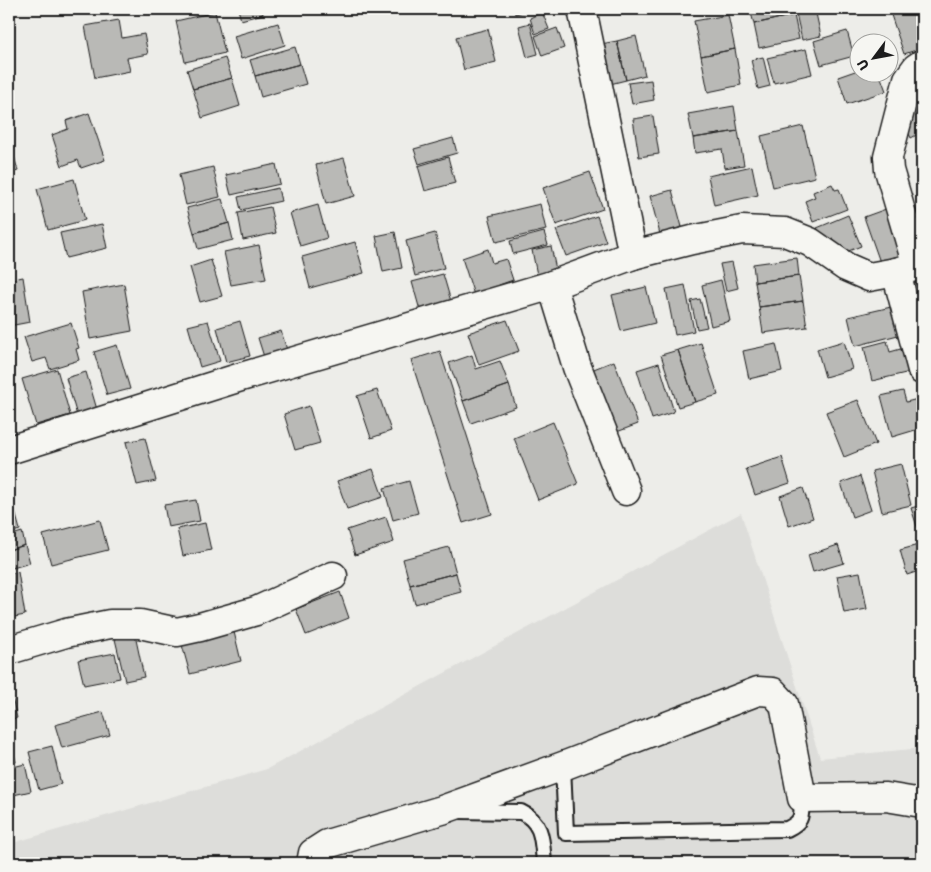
<svg xmlns="http://www.w3.org/2000/svg" width="931" height="872" viewBox="0 0 931 872" font-family="'Shantell Sans',sans-serif">
<style>
.built{fill:#ddddda}
.building{fill:#b9b9b6;stroke:#1c1c1c}
.lines{fill:none;stroke-linecap:round;stroke-linejoin:round}
.lane-casing{stroke:#1c1c1c;stroke-width:18}
.street-casing{stroke:#1c1c1c;stroke-width:31}
.secondary-casing{stroke:#1c1c1c;stroke-width:31}
.lane{stroke:#f6f6f2;stroke-width:14}
.street{stroke:#f6f6f2;stroke-width:28}
.secondary{stroke:#f6f6f2;stroke-width:28}
</style>
<rect width="100%" height="100%" fill="#edede9"/>
<filter id="ink" filterUnits="userSpaceOnUse"><feTurbulence type="fractalNoise" baseFrequency=".02" numOctaves="2"/><feDisplacementMap in="SourceGraphic" scale="10" xChannelSelector="R" yChannelSelector="G"/><feConvolveMatrix kernelMatrix="1 2 1 2 8 2 1 2 1" color-interpolation-filters="sRGB"/></filter>
<g filter="url(#ink)">
<path class="built" d="M741,513L820,758L922,748V863H9V844L267,769Z"/>
<path class="building" d="M170,9H187L172,14Z
M238,9H262L263,14L241,20Z
M514,9H537L515,14Z
M750,9H793L794,15L754,24Z
M795,9H815L821,36L802,40Z
M889,9H913L922,37V48L904,54Z
M215,12L225,53L185,62L176,21Z
M542,12L549,29L535,34L530,18Z
M728,15L735,49L701,56L694,21Z
M794,15L799,39L759,48L754,24Z
M119,20L122,38L144,34L148,54L127,58L130,71L95,78L85,26Z
M278,23L285,45L241,59L234,36Z
M530,23L538,54L527,57L519,26Z
M557,28L564,48L542,56L535,36Z
M488,29L496,62L464,70L456,37Z
M847,31L854,56L821,65L814,41Z
M636,36L645,75L626,80L617,41Z
M617,41L626,80L610,84L601,44Z
M295,47L300,64L255,76L250,60Z
M735,49L741,85L708,92L701,56Z
M806,49L812,74L774,83L767,58Z
M763,57L770,86L758,89L751,60Z
M225,58L232,78L193,89L187,70Z
M300,64L306,84L261,97L255,76Z
M858,70V72H879L886,91L847,104L838,77Z
M232,78L240,106L202,118L193,89Z
M651,80L654,100L632,104L628,83Z
M734,106L738,131L693,138L688,114Z
M922,107V132L911,138L901,117Z
M89,113L105,160L81,168L78,160L62,166L52,135L68,129L66,121Z
M653,116L659,154L639,157L633,119Z
M803,126L815,177L773,187L761,136Z
M738,131L744,165L725,168L722,149L695,153L693,138Z
M9,137L18,171L9,174Z
M453,138L457,153L419,164L414,149Z
M448,157L455,183L425,191L418,166Z
M344,158L355,196L326,204L316,165Z
M276,164L280,184L231,195L226,175Z
M752,166L758,195L714,205L708,176Z
M213,167L220,197L186,205L179,175Z
M590,172L603,209L556,225L543,188Z
M74,179L85,220L48,230L37,189Z
M832,184L835,190L839,189L847,209L813,222L805,201L815,197L813,192Z
M278,188L281,201L241,210L238,197Z
M672,190L682,227L660,234L650,196Z
M222,199L229,223L194,233L187,208Z
M540,204L546,230L496,242L489,216Z
M318,205L327,238L300,246L290,213Z
M270,207L276,233L243,240L238,213Z
M886,209L902,258L881,265L864,217Z
M848,215L861,246L841,254L833,238L823,242L817,228Z
M597,216L606,242L566,256L556,230Z
M229,223L233,240L198,249L194,233Z
M102,224L107,248L66,258L60,233Z
M395,232L402,268L383,272L376,236Z
M544,232L548,245L513,254L510,241Z
M435,233L444,268L415,276L406,241Z
M355,242L364,273L310,288L302,257Z
M259,245L266,279L231,285L224,252Z
M551,246L556,270L537,275L532,250Z
M488,249L492,263L506,259L513,280L499,285L500,287L474,295L462,258Z
M797,258L799,276L755,282L753,264Z
M211,260L222,296L200,302L190,267Z
M732,262L738,288L726,291L720,264Z
M443,274L452,305L421,314L412,282Z
M799,276L803,301L759,307L755,282Z
M23,277L30,322L9,326V280Z
M721,280L730,321L711,326L702,285Z
M124,284L132,331L90,339L82,292Z
M685,285L694,331L675,335L666,289Z
M646,287L655,323L621,331L612,295Z
M700,299L707,327L697,329L691,301Z
M803,301L807,327L763,333L759,307Z
M891,307L898,335L855,346L848,317Z
M507,320L519,351L479,365L468,333Z
M208,321L220,361L200,367L188,326Z
M240,321L250,356L226,362L217,328Z
M71,323L79,348L76,349L79,360L50,369L46,358L32,362L24,337Z
M281,331L288,353L265,360L258,338Z
M844,341L852,369L825,377L817,349Z
M887,341L890,352L904,348L910,372L872,381L864,347Z
M701,343L718,395L695,402L678,350Z
M776,344L782,371L749,379L743,351Z
M117,345L130,389L107,395L94,352Z
M678,350L695,402L678,407L661,355Z
M440,351L492,514L463,523L411,360Z
M472,355L476,369L500,361L509,385L463,401L449,363Z
M614,361L638,424L606,436L581,374Z
M659,363L674,412L652,419L637,370Z
M57,369L70,415L36,425L22,379Z
M86,372L98,413L78,419L66,378Z
M509,385L516,407L471,423L463,401Z
M377,390L391,431L371,438L357,396Z
M903,391L906,402L918,399L922,414V428L892,437L881,396Z
M858,400L876,444L844,457L826,412Z
M309,406L320,443L295,450L284,414Z
M553,422L578,484L538,500L514,438Z
M145,438L156,481L137,485L126,442Z
M782,457L790,483L755,495L746,469Z
M901,464L911,505L882,512L872,471Z
M373,469L383,497L347,509L337,481Z
M860,476L871,510L852,517L841,483Z
M409,481L418,513L393,520L384,488Z
M803,488L813,518L789,526L780,496Z
M9,493H10L20,530L9,533Z
M196,500L200,521L168,527L164,505Z
M922,505V538L921,539L911,508Z
M386,517L394,542L355,555L347,530Z
M100,520L108,550L51,564L43,535Z
M205,523L211,550L183,556L177,529Z
M22,532L25,545L9,550V536Z
M922,544V570L907,575L900,550Z
M25,545L30,563L9,569V550Z
M838,545L844,563L813,572L808,555Z
M449,547L456,573L410,585L403,559Z
M18,572L25,615L9,618V574Z
M860,572L867,609L844,613L837,576Z
M456,573L461,592L415,604L410,585Z
M340,592L349,618L306,635L296,609Z
M234,632L241,661L190,674L182,645Z
M135,635L144,677L125,681L115,639Z
M115,653L120,678L84,685L78,660Z
M9,685L17,718L9,720Z
M103,712L110,735L62,748L55,725Z
M9,734L16,762L9,764Z
M52,746L61,784L39,790L29,752Z
M25,764L31,791L9,796V768Z"/>
<g class="lines">
<g class="lane-casing">
<path id="lane" d="M563,766L566,833L787,829C804,821 801,815 802,798
M458,811L521,812C543,822 542,841 544,863"/>
</g>
<g class="street-casing">
<path id="street" d="M582,9L633,255
M917,266L889,170L888,157L908,79L916,68L922,64
M896,272L922,370
M552,285L577,367L626,491
M9,650L66,633L110,624H140L177,632L200,627L256,611L333,576
M311,863L313,853L327,844L442,810L563,766L758,691L773,692L784,704L802,798L886,797L922,803"/>
</g>
<g class="secondary-casing">
<path id="secondary" d="M9,450L241,377L552,285L633,255L692,240L742,230L785,232L810,242L846,267L869,277L896,272L922,265"/>
</g>
<use href="#lane" class="lane"/>
<use href="#street" class="street"/>
<use href="#secondary" class="secondary"/>
</g>
</g>
<rect width="931" height="872" fill="none" stroke="#f6f6f2" stroke-width="30"/>
<rect x="15" y="15" width="901" height="842" fill="none" stroke="#1c1c1c" stroke-width="2" filter="url(#ink)"/>
<g transform="translate(874 58) rotate(238)"><circle r="24" fill="#f6f6f2" stroke="#9f9f9c"/>
<path d="M0-4L9 19L0 12L-9 19Z" fill="#1c1c1c"/>
<text y="-8" font-size="14" font-weight="bold" text-anchor="middle" fill="#1c1c1c">U</text>
</g>
</svg>
